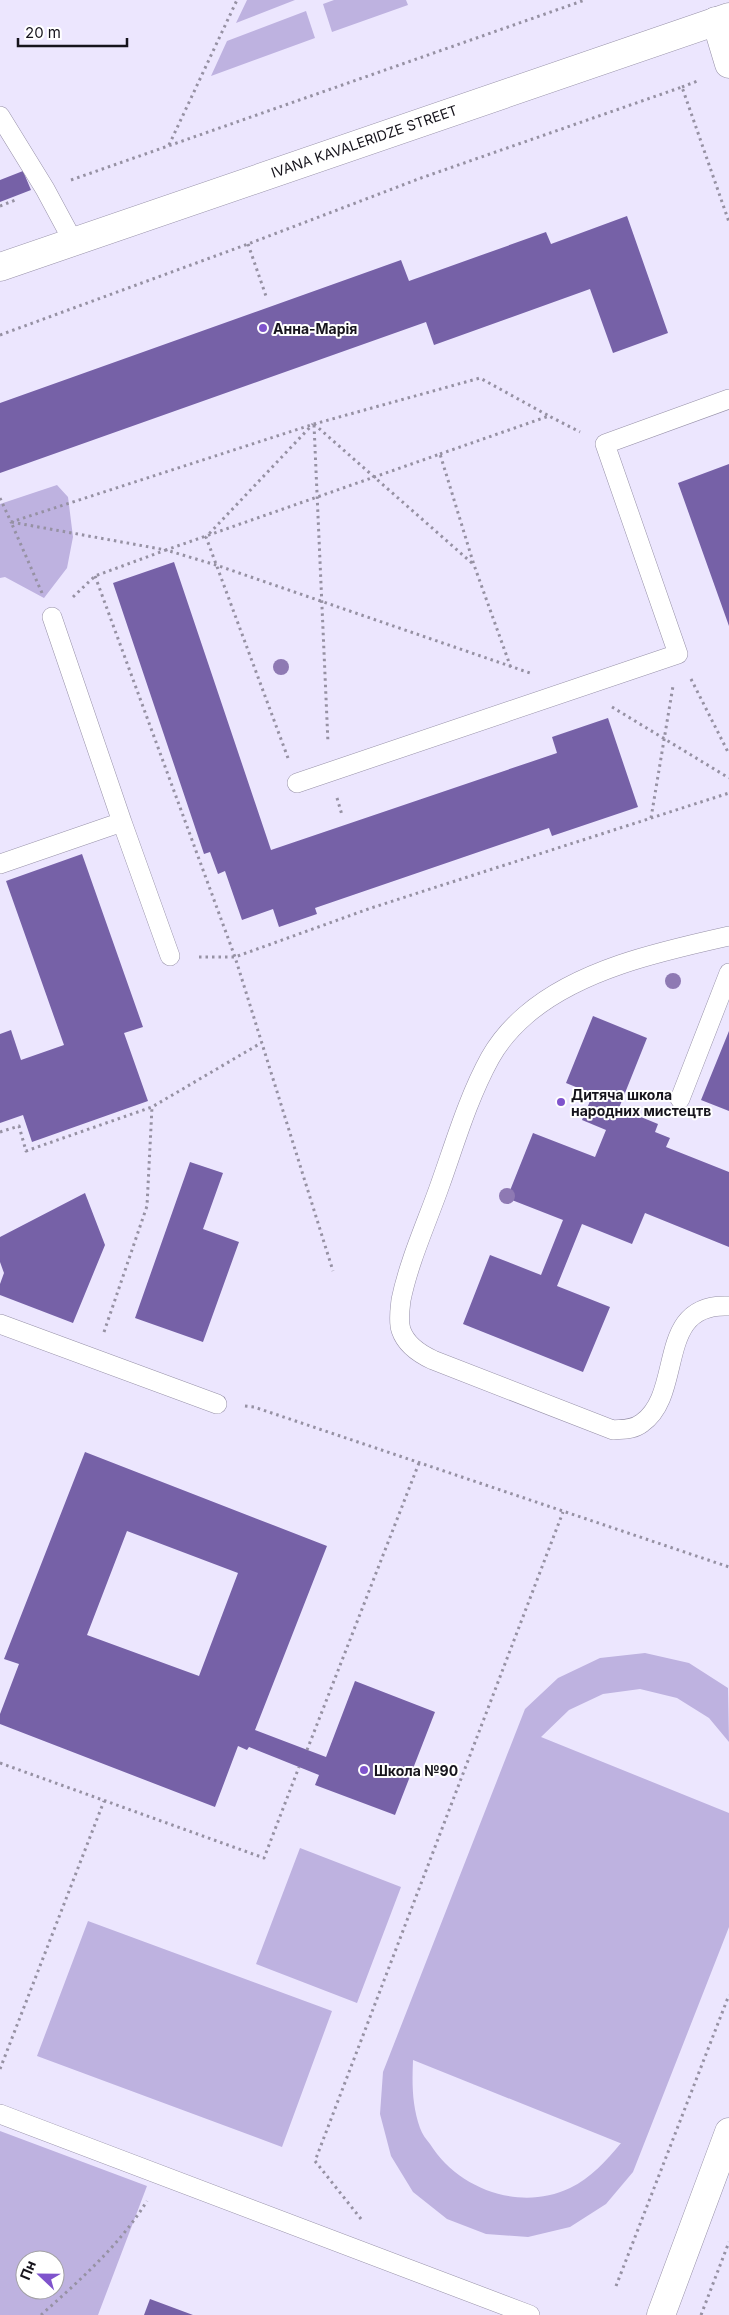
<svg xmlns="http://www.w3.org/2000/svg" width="729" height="2315" viewBox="0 0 729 2315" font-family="Inter,sans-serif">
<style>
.green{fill:#beb2e0;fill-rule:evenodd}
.building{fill:#7661a7;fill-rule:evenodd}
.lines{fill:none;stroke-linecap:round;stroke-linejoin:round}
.service-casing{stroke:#9791a8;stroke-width:20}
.minor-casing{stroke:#9791a8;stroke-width:29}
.tertiary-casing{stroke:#9791a8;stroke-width:29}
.path{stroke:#9691a3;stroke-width:3;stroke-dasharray:2.5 4;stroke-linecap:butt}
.service{stroke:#fff;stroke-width:19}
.minor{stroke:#fff;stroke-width:28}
.tertiary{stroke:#fff;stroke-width:28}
.tree{fill:#8e79b3}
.poi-dot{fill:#7f53cc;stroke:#fff;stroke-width:2}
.labels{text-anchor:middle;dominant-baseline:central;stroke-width:4;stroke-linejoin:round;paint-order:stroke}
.street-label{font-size:14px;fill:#16141c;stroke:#fff}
.poi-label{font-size:14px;font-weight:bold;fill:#16141c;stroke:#fff;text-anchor:start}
</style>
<rect width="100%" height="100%" fill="#ece6fe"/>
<path class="green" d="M247,0H295L236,23Z
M334,0H406L408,5L332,32L323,4Z
M306,11L315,38L211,76L227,41Z
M57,485L68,497L73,537L67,568L44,598L5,577L0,578V504Z
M645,1653L689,1663L728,1688L729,1742L709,1718L677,1698L640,1689L603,1694L569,1710L541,1737L729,1813V1927L633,2172L606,2204L570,2227L528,2237L486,2234L447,2219L413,2192L391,2156L380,2114L383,2072L525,1709L558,1678L600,1658ZM413,2060L620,2143H621C606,2161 591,2178 570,2188C520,2212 458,2189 430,2144C426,2139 422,2134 420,2128C412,2105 412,2084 413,2060Z
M300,1848L401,1887L357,2003L256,1964Z
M88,1921L332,2011L282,2147L37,2056Z
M0,2131L147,2186L98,2315H0ZM25,2260H55V2290H25Z"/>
<path class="building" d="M23,171L31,190L0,202V180Z
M627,216L668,333L613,353L590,289L434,345L426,322L0,473V403L401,260L409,281L546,232L551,244Z
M729,464V626L678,483Z
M174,562L271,850L557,753L552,737L608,718L638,807L552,836L549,828L315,908L317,914L279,927L273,909L242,920L225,871L218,874L210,852L204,854L113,583Z
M82,854L143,1027L124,1033L148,1101L32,1142L23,1115L0,1123V1034L11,1030L21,1060L64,1045L6,881Z
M593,1016L647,1038L619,1108L658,1124L655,1132L670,1138L666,1147L729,1172V1247L645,1213L632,1244L582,1224L557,1286L610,1307L583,1372L463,1324L490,1255L541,1275L563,1220L507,1198L533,1133L595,1157L606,1130L582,1120L593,1094L566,1083Z
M729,1031V1111L701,1100Z
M190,1162L223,1173L203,1229L239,1242L203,1342L135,1318Z
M85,1193L105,1245L73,1323L0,1295V1284L4,1273L0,1262V1237Z
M85,1452L327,1546L255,1730L326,1757L355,1681L435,1712L395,1815L315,1785L319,1775L249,1747L247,1750L238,1746L215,1807L0,1724V1714L19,1664L4,1659ZM127,1531L238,1573L199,1676L87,1635Z
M150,2299L193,2315H144Z"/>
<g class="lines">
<g class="service-casing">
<path id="service" d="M0,116L45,189L73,241
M297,783L678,654L605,444L729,399
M122,822L170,956
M0,864L122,822L52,617
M729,936C662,951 579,969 526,1015C512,1027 499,1042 490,1058C468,1098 455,1143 440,1185C427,1222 409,1261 401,1300C400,1309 398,1321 401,1330C406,1345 420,1354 433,1360L613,1430C623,1429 633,1430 642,1423C685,1393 654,1302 729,1306
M680,1099L729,973
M0,1324L217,1404
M0,2114L530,2315"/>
</g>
<g class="minor-casing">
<path id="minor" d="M716,21L729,64
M661,2315L729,2132"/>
</g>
<g class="tertiary-casing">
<path id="tertiary" d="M0,267L729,17"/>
</g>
<path class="path" d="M682,87L700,80
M169,145L237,0
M71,180L585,0
M0,206L18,199
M248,244L267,299
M0,335L248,244L421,178L682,87L729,222
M314,424L473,564
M314,425L328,743
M440,454L549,416L580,432
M0,498L11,522L314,424L480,378L549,416
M95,576L235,957L333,1271
M42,593L11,522L166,550L440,454L474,565L511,668
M73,597L95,576L166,550L216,565L530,673
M691,679L729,754
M612,707L729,778
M288,758L206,537L313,424
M337,798L342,815
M651,818L673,686
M199,957H235L371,908L729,793
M0,1132L19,1126L26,1151L152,1107L261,1043
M104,1332L147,1206L152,1107
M245,1406L254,1407L729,1567
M307,1750L419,1463
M0,1763L264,1858L299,1767
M0,2069L104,1801
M361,2219L315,2161L563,1512
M616,2286L729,1995
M41,2315C80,2280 119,2246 147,2201
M701,2315L729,2242"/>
<use href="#service" class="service"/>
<use href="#minor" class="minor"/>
<use href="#tertiary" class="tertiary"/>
</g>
<g class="tree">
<circle cx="281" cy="667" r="8"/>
<circle cx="673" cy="981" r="8"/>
<circle cx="507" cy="1196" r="8"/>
</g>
<g class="poi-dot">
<circle cx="263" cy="328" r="5"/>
<circle cx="561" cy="1102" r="5"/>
<circle cx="364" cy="1770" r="5"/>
</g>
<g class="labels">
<g class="street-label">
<text transform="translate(364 141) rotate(-19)">IVANA KAVALERIDZE STREET</text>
</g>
<g class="poi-label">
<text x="273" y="328">Анна-Марія</text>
<text x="571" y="1094">Дитяча школа<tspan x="571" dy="16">народних мистецтв</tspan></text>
<text x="374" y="1770">Школа №90</text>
</g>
</g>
<g transform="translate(40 2275) rotate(292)"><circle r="24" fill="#ffffff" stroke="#a2a1a4"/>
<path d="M0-4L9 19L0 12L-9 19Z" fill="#7f53cc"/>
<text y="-8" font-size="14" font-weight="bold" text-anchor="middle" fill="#16141c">Пн</text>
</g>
<path d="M18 38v8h109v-8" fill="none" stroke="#16141c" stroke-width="2.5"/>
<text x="25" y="38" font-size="15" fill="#16141c" stroke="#ffffff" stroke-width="4" paint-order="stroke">20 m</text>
</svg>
